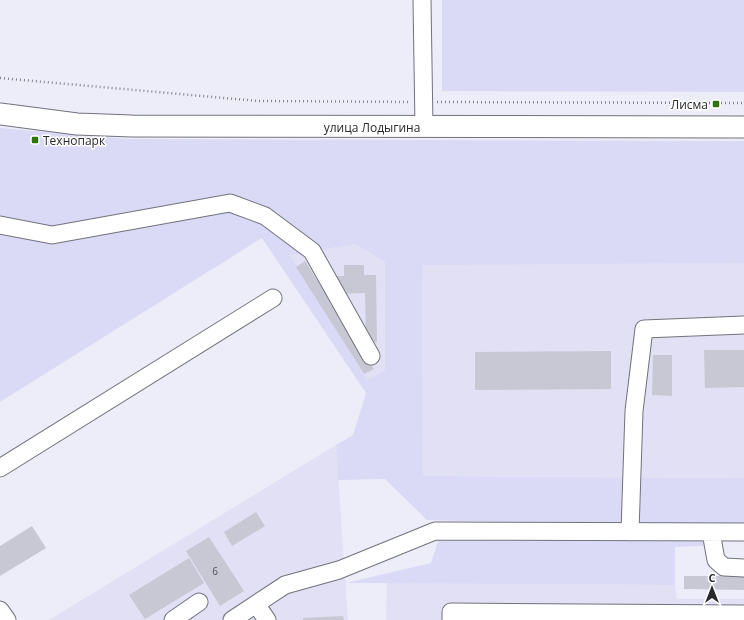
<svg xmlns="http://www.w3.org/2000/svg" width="744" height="620" viewBox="0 0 744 620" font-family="'Open Sans',sans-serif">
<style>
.built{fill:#e1e0f4}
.green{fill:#dbdaf6;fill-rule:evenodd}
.building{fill:#c8c8d4}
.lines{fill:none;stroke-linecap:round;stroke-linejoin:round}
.minor-casing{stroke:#72727d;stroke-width:19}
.major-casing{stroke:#72727d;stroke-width:23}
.path{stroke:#818189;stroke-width:2.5;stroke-dasharray:1 3;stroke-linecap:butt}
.minor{stroke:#fff;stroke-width:17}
.major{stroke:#fff;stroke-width:21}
.poi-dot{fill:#307310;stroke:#fff;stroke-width:1.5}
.labels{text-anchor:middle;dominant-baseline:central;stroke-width:3;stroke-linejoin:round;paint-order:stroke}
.number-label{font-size:10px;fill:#505057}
.poi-label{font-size:12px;fill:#28282d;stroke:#fff;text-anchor:end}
.street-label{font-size:12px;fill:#28282d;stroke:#fff}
</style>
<rect width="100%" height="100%" fill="#ededf9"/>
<path class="built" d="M355,244L385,262L386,370L367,380L289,255Z
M744,263V478L423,476L422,264Z
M336,445L348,620H49Z
M387,583L675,585L677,599H744V620H386Z"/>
<path class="green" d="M442,0H744V92L442,91Z
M0,128L129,139L744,141V263L422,265L423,476L744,478V529L427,520L385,479L338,480L336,445L353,435L366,393L262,238L0,402ZM355,244L385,262V370L367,380L290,255Z
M704,538L708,546L675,547V585L346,583L431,563L438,541Z"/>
<path class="building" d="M305,261L374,369L364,374L296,267Z
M344,265H364V275H376L377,342L366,343L365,293L338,294L336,276H344Z
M704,350H744V387L705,388Z
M611,351V389L475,390V352Z
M653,355H672V396L652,395Z
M256,512L265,526L232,546L224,532Z
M32,526L46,548L0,576V546Z
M209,537L244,591L220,606L186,551Z
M189,558L204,583L145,619L129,595Z
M684,576H744V590L684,589Z
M343,616L344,620H303V618Z"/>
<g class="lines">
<g class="minor-casing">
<path id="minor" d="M422,0L424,127
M0,225L52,235L230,203L265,216L312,251L371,356
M0,468L273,298
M630,532L634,411L644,329L744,325
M711,532L716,560L724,567L744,568
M256,604L267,620
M0,610L7,620
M173,620L199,602
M232,620L285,585L339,570L435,531L744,532
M451,620V612L744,614"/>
</g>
<g class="major-casing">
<path id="major" d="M0,114L77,124L132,126L744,127"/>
</g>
<path class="path" d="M0,78L258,101L410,102
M437,102L744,103"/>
<use href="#minor" class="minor"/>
<use href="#major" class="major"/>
</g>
<g class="poi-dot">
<rect x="712" y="100" width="8" height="8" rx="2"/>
<rect x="31" y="136" width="8" height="8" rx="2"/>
</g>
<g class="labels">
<g class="number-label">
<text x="215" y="571">6</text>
</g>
<g class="poi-label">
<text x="708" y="104">Лисма</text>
<text x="43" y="140" text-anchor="start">Технопарк</text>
</g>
<g class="street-label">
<text x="372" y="127">улица Лодыгина</text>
</g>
</g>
<g transform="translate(712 588)" stroke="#ffffff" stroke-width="3" paint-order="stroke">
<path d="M0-3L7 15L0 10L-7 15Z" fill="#28282d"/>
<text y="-6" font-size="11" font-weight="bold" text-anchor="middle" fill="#28282d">С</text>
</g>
</svg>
